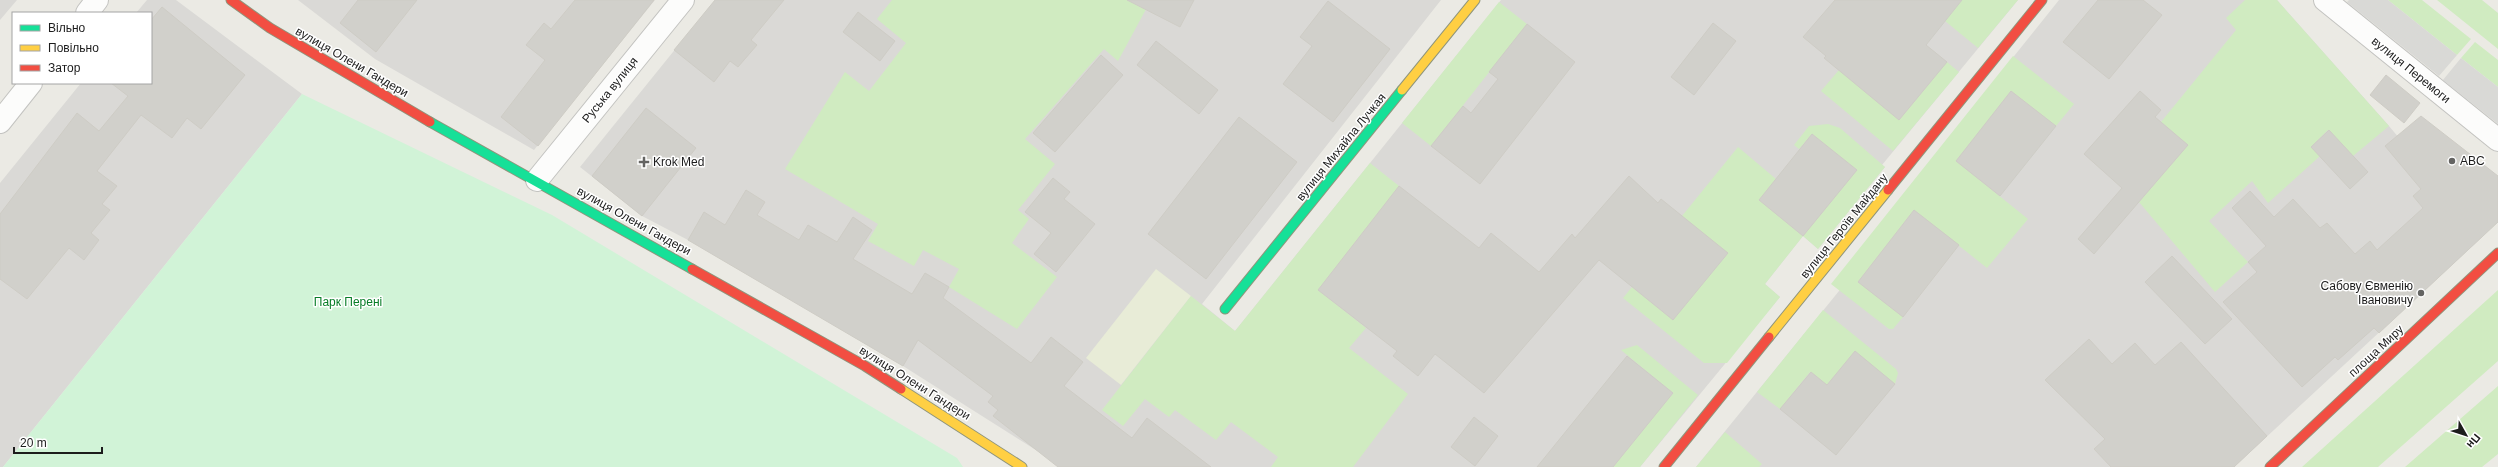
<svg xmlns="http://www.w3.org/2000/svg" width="2498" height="467" viewBox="0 0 2498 467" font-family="Arial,sans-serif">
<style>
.residential{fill:#dad9d6}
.farmland{fill:#e8ecd7}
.grass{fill:#d0ebc1}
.park{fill:#d1f3d7}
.parking{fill:#d9d9d6}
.building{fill:#d1d0cb;stroke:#ceccc5}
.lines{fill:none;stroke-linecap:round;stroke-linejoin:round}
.street-casing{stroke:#c3c3c0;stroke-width:24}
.fast-casing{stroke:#8f957c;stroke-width:11}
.slow-casing{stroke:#8f957c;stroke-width:11}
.jam-casing{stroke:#8f957c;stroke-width:11}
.street{stroke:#fcfcfb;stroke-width:22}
.fast{stroke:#16e098;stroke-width:9}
.slow{stroke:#ffcf43;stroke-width:9}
.jam{stroke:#f24e42;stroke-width:9}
.poi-dot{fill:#646462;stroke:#fff;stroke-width:1.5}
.labels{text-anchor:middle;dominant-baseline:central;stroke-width:3;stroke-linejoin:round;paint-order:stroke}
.street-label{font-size:12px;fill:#1c1c1c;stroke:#fff}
.poi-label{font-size:12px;fill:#1c1c1c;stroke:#fff;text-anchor:start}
.park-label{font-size:12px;fill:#087d27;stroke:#fff}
</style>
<rect width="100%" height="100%" fill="#ebeae4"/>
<path class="residential" d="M0,0H17L0,20Z
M147,0H176L302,94L3,467H0V183L81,83H151V13H136Z
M298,0H655L534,150L375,59Z
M715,0H1441L1202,304L1235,331L1501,0H2018L1882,165L1885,167L1818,249L1803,236L1765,284L1780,297L1640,467H1059L1039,452L903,366L688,240L642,216L580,167Z
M2059,0H2277L2389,126L2482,237L2234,467H1696L1839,291L1901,197Z"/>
<path class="farmland" d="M1156,269L1191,296L1121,385L1086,358Z"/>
<path class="grass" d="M892,0H1151L1118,61L1104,49L1025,139L1055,164L1018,210L1029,219L1012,243L1057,277L1017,329L949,287L959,269L923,250L914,266L868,241L878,224L785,169L845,72L869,91L906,43L877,19Z
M1945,0H2018L1978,48L1945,21Z
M2245,0H2277L2389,126L2353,156L2328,130L2311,147L2320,156L2268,203L2252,181L2209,221L2248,262L2215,292L2139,202L2188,145L2161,122L2236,30L2226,18Z
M2388,0H2422L2471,39L2457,55Z
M2437,0H2482L2498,13V49Z
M1499,2L1527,24L1431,146L1402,123Z
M2475,42L2498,60V87L2461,58Z
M2013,56L2074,104L2056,126L2011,91L1956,161L2028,219L1987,268L1914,210L1858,282L1903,317L1893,329H1889L1831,284Z
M1947,62L1959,72L1893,151L1821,91L1839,70L1899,120Z
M1828,124L1840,128L1885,167L1818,249L1803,236L1765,284L1780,297L1727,363H1704L1623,298L1632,287L1673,320L1727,254L1682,216L1738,147L1776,179L1759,200L1803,236L1857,170L1812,134L1799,149L1794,145L1809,126Z
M1370,163L1399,186L1318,290L1366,328L1349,348L1408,394L1353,467H1271L1278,457L1231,422L1216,440L1175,410L1169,417L1145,399L1123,426L1102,410L1191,296L1235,331Z
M2498,290V361L2378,467H2302Z
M1823,310L1896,369L1898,373L1895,384L1855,351L1827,385L1810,372L1780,409L1757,392Z
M1637,345L1698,395L1640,467H1613L1673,393L1621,350Z
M2498,386V454L2482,467H2405Z
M1725,432L1762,464L1759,467H1696Z"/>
<path class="park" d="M302,94L552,215L957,458L963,467H3Z"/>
<path class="parking" d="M2349,0H2388L2457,55L2439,76L2347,2Z
M2461,58L2498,87V124L2443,80Z"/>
<path class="building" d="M358,0H417L376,52L340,23Z
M575,0H654L538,146L501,117L545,60L526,45L544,23L551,29Z
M715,0H784L751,40L757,45L738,67L730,61L714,82L674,50Z
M1127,0H1194L1180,27Z
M1835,0H1962L1926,45L1947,62L1899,120L1824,58L1826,56L1803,37Z
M2098,0H2143L2162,15L2109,79L2063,42Z
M1328,1L1390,49L1333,122L1283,84L1312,46L1300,37Z
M162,7L245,75L201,129L187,118L172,138L141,115L97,171L117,186L102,204L110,210L91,233L99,240L84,260L69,248L27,299L0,279V214L77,113L99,131L128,96L111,83H151V20Z
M858,12L895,41L880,61L843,32Z
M1713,23L1736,41L1694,95L1671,77Z
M1527,24L1575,62L1480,184L1431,146L1463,106L1471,113L1498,79L1489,72Z
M1156,41L1218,90L1199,114L1137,65Z
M1101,55L1123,75L1055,152L1033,133Z
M2386,75L2420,103L2404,123L2370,95Z
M2011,91L2056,126L2000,196L1956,161Z
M2140,91L2161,110L2155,117L2188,145L2094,254L2078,239L2122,188L2084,154Z
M646,108L696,148L642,216L592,176Z
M2421,116L2498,176V222L2379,333L2374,328L2338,360L2335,357L2302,387L2223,302L2257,272L2248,262L2266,246L2232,208L2250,191L2274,217L2293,199L2320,228L2327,223L2355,254L2370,241L2377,250L2423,208L2413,196L2421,189L2385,146Z
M1239,117L1297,162L1206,279L1148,234Z
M2329,130L2368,172L2350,189L2311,147Z
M1812,134L1857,170L1803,236L1759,200Z
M1629,176L1658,203L1661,199L1728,253L1673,320L1599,260L1484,393L1435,354L1418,376L1393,356L1397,351L1318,290L1399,186L1479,248L1491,233L1539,272L1572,234L1575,238Z
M1053,178L1070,192L1064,199L1095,224L1056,272L1034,254L1051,233L1025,212Z
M746,190L765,202L757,215L799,240L808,225L837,242L853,217L872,230L853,259L912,294L925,273L949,287L943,298L1031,363L1051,337L1083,362L1064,386L1132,438L1147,418L1211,467H1058L993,416L998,410L988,402L993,396L918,340L903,366L688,240L704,212L725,225Z
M1914,210L1959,245L1903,317L1858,282Z
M2172,256L2232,319L2205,344L2145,282Z
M2089,339L2112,364L2135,343L2155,365L2181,342L2267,436L2234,467H2111L2094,449L2105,439L2045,380Z
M1855,351L1895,384L1836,455L1780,409L1811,372L1827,385Z
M1627,356L1673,393L1613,467H1537Z
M1474,417L1498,436L1475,466L1451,447Z"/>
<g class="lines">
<g class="street-casing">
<path id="street" d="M2325,0L2498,140
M87,13L97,0
M0,122L31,83
M537,180L683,0"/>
</g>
<g class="fast-casing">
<path id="fast" d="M430,122L692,269
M1225,309L1402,90"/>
</g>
<g class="slow-casing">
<path id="slow" d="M1402,90L1475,0
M1769,337L1888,190
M901,389L1022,467"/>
</g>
<g class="jam-casing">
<path id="jam" d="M231,0L270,28L430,122
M1888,190L2042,0
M692,269L865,366L901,389
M1664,467L1769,337
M2270,467L2498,253"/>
</g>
<use href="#street" class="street"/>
<use href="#fast" class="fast"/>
<use href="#slow" class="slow"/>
<use href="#jam" class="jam"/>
</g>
<g class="poi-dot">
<circle cx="2452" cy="161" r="4"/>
<path d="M642 156h4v4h4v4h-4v4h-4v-4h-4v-4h4z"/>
<circle cx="2421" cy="293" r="4"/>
</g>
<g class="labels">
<g class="street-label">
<text transform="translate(352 62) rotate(30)">вулиця Олени Гандери</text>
<text transform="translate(2411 70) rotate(39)">вулиця Перемоги</text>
<text transform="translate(610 90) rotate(-51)">Руська вулиця</text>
<text transform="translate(1341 147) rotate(-51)">вулиця Михайла Лучкая</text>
<text transform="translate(634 221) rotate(29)">вулиця Олени Гандери</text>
<text transform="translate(1844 226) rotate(-51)">вулиця Героїв Майдану</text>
<text transform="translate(2376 351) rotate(-43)">площа Миру</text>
<text transform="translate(915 383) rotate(32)">вулиця Олени Гандери</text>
</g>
<g class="poi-label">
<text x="2460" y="161">ABC</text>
<text x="653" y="162">Krok Med</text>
<text x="2413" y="286" text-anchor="end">Сабову Євменію<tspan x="2413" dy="14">Івановичу</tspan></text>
</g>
<g class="park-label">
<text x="348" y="302">Парк Перені</text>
</g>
</g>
<rect x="12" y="12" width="140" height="72" fill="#ffffff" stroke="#a4a4a4"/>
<rect x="20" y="25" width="20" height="6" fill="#16e098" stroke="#a4a4a4"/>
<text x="48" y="32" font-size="12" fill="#1c1c1c">Вільно</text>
<rect x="20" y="45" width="20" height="6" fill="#ffcf43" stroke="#a4a4a4"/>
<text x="48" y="52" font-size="12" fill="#1c1c1c">Повільно</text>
<rect x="20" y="65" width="20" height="6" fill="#f24e42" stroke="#a4a4a4"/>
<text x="48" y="72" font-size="12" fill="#1c1c1c">Затор</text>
<g transform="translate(2466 435) rotate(129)" stroke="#ffffff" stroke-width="3" paint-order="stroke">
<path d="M0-3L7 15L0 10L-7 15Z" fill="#1c1c1c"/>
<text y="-6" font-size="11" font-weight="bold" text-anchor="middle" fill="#1c1c1c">Пн</text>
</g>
<path d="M14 447v6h88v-6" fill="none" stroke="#1c1c1c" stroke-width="2"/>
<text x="20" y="447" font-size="12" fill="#1c1c1c" stroke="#ffffff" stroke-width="3" paint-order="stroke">20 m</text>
</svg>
